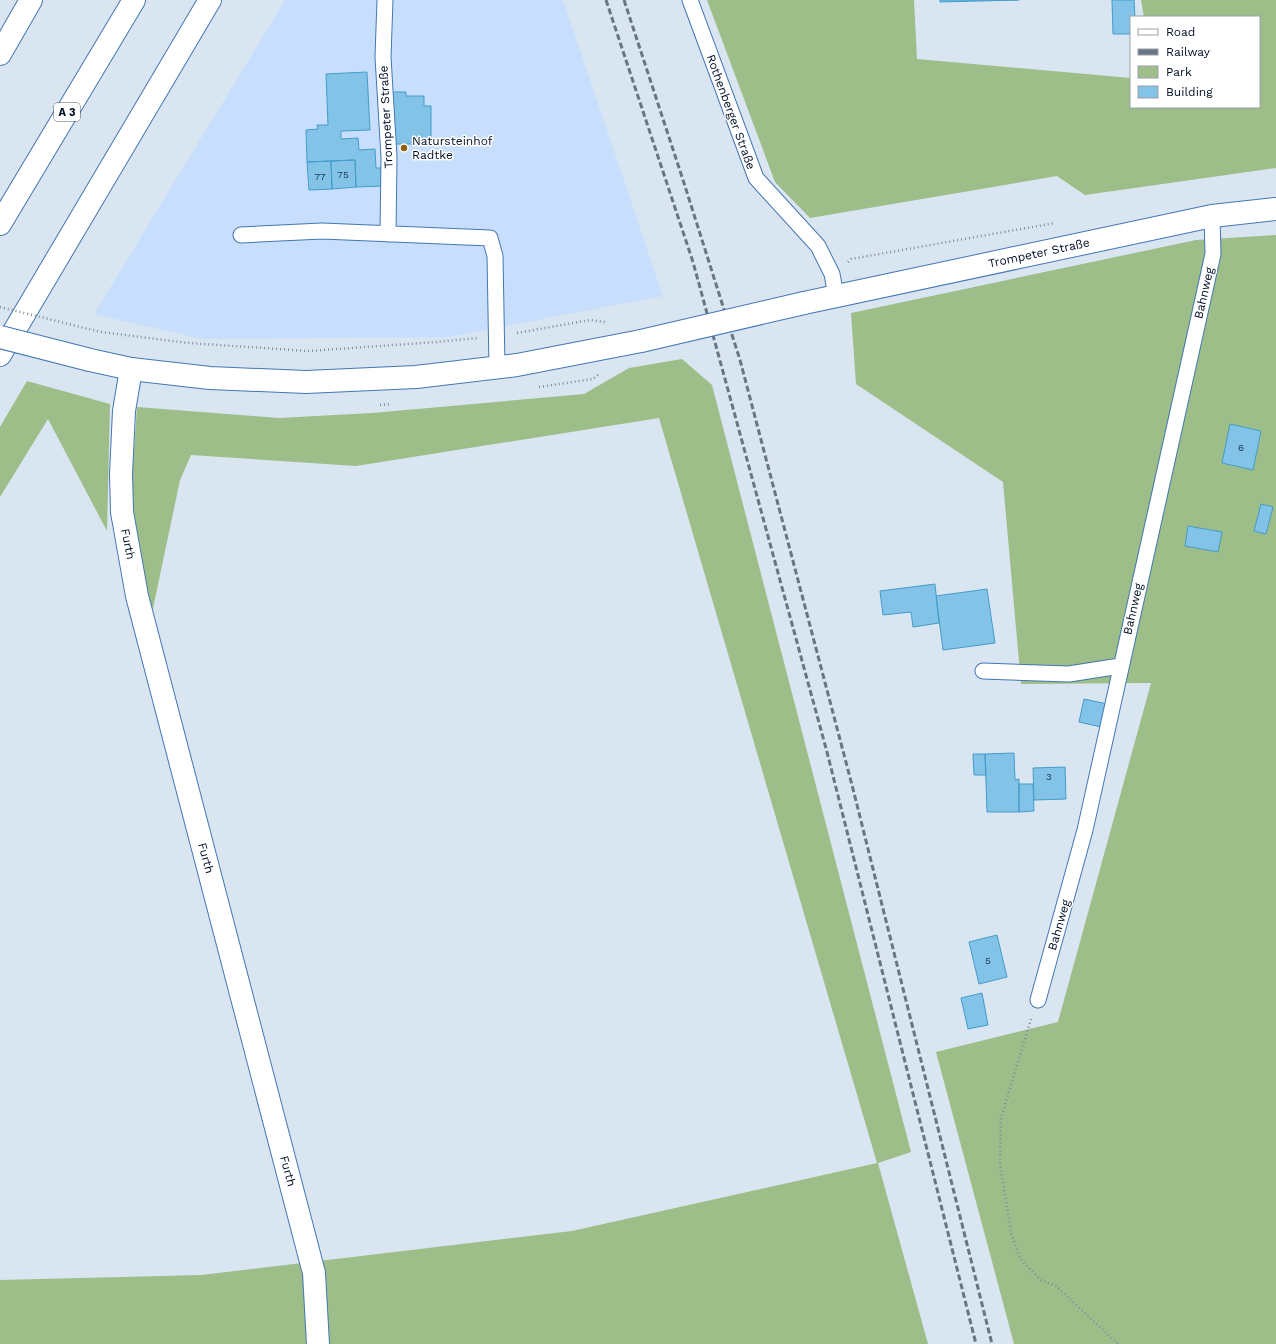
<svg xmlns="http://www.w3.org/2000/svg" width="1276" height="1344" viewBox="0 0 1276 1344" font-family="'Work Sans',sans-serif">
<style>
.built{fill:#c7dffc}
.green{fill:#9dbe88}
.building{fill:#83c3e8;stroke:#439cc9}
.lines{fill:none;stroke-linecap:round;stroke-linejoin:round}
.service-casing{stroke:#4476b2;stroke-width:17}
.minor-casing{stroke:#4476b2;stroke-width:24}
.secondary-casing{stroke:#4476b2;stroke-width:24}
.motorway-casing{stroke:#4476b2;stroke-width:24}
.path{stroke:#7e8b9b;stroke-width:2.5;stroke-dasharray:1 3;stroke-linecap:butt}
.service{stroke:#fff;stroke-width:15}
.minor{stroke:#fff;stroke-width:22}
.secondary{stroke:#fff;stroke-width:22}
.motorway{stroke:#fff;stroke-width:22}
.rail{stroke:#687586;stroke-width:3;stroke-dasharray:6 3;stroke-linecap:butt}
.secondary-bridge-casing{stroke:#4476b2;stroke-width:24;stroke-linecap:butt}
.path-bridge{stroke:#7e8b9b;stroke-width:2.5;stroke-dasharray:1 3;stroke-linecap:butt}
.secondary-bridge{stroke:#fff;stroke-width:22}
.poi-dot{fill:#91610f;stroke:#fff;stroke-width:1.5}
.labels{text-anchor:middle;dominant-baseline:central;stroke-width:3;stroke-linejoin:round;paint-order:stroke}
.number-label{font-size:10px;fill:#213c56}
.shield{fill:#fff;stroke:#4c5766;stroke-width:1}
.shield-label{font-size:11px;font-weight:bold;fill:#000f25}
.street-label{font-size:12px;fill:#000f25;stroke:#fff}
.poi-label{font-size:12px;fill:#000f25;stroke:#fff;text-anchor:start}
</style>
<rect width="100%" height="100%" fill="#dae5f2"/>
<path class="built" d="M285,0H563L663,296L450,337L201,339L94,314Z"/>
<path class="green" d="M707,0H914L917,59L1131,78V107H1259V17H1144L1141,0H1276V168L1085,195L1057,176L810,218L775,182Z
M1276,235V1344H1014L936,1052L1058,1022L1151,683L1021,684L1003,482L856,384L851,313L1196,240Z
M682,359L712,385L911,1152L878,1163L928,1344H0V1280L201,1275L572,1231L877,1163L659,418L356,466L191,455L180,480L151,618L131,494L137,407L279,418L372,413L584,394L629,368Z
M27,381L110,404L107,531L48,419L0,497V427Z"/>
<path class="building" d="M940,0H1019L940,2Z
M1112,0H1134L1135,17H1131V34H1113Z
M367,72L370,130L341,131V139L358,138L359,150L375,149L376,168H382L383,186L356,187L355,160L307,162L306,130L318,129L317,125H328L326,74Z
M391,92H406V96H424V106H431V144H392Z
M355,160L356,187L332,189L331,161Z
M331,161L332,189L309,190L307,162Z
M1230,424L1261,431L1253,470L1222,463Z
M1261,504L1273,507L1266,534L1254,531Z
M1188,526L1222,532L1218,552L1185,546Z
M935,584L939,623L913,627L911,612L883,615L880,591Z
M987,589L995,643L943,650L936,596Z
M1084,699L1107,704L1101,727L1079,722Z
M1014,753L1015,780L1019,779V812H987L985,754Z
M973,754H985L986,775H974Z
M1065,767L1066,799L1034,800L1033,768Z
M1019,784H1033L1034,811L1019,812Z
M997,935L1007,977L979,984L969,942Z
M982,993L988,1025L968,1029L961,998Z"/>
<g class="lines">
<g class="service-casing">
<path id="service" d="M385,0L383,57L389,157L388,234
M690,0L756,178L818,246L832,274L836,296
M241,235L322,231L490,238L495,256L497,367
M983,671L1069,674L1120,666
M1038,1000L1085,830L1213,254L1212,216"/>
</g>
<g class="minor-casing">
<path id="minor" d="M131,369L124,411L121,474L122,512L137,596L314,1273L318,1344"/>
</g>
<g class="secondary-casing">
<path id="secondary" d="M0,54L31,0
M804,303L1212,216L1276,209
M90,360L131,369L210,378L306,382L416,377L517,365L641,341"/>
</g>
<g class="motorway-casing">
<path id="motorway" d="M0,224L134,0
M0,355L210,0"/>
</g>
<path class="path" d="M848,262L851,259L1055,223
M101,332L188,343L309,351L436,342L477,338
M517,333L590,320L605,322
M539,387L593,379L598,375
M380,405L391,404
M1031,1019L1001,1118L1000,1164L1011,1232L1020,1259L1041,1280L1056,1286L1118,1344"/>
<use href="#service" class="service"/>
<use href="#minor" class="minor"/>
<use href="#secondary" class="secondary"/>
<use href="#motorway" class="motorway"/>
<path class="rail" d="M606,0L693,262L827,752L976,1344
M624,0L684,183L740,360L852,785L992,1344"/>
<g class="secondary-bridge-casing">
<path id="secondary-bridge" d="M0,337L90,360
M641,341L804,303"/>
</g>
<path class="path-bridge" d="M0,307L101,332"/>
<use href="#secondary-bridge" class="secondary-bridge"/>
</g>
<circle class="poi-dot" cx="404" cy="148" r="4"/>
<g class="labels">
<g class="number-label">
<text x="343" y="174">75</text>
<text x="320" y="176">77</text>
<text x="1241" y="447">6</text>
<text x="1049" y="776">3</text>
<text x="988" y="960">5</text>
</g>
<rect class="shield" x="54" y="103" width="26" height="18" rx="3"/>
<g class="shield-label">
<text x="67" y="112">A 3</text>
</g>
<g class="street-label">
<text transform="translate(731 112) rotate(70)">Rothenberger Straße</text>
<text transform="translate(386 117) rotate(-93)">Trompeter Straße</text>
<text transform="translate(1039 253) rotate(-12)">Trompeter Straße</text>
<text transform="translate(1204 293) rotate(-77)">Bahnweg</text>
<text transform="translate(128 544) rotate(79)">Furth</text>
<text transform="translate(1133 609) rotate(-77)">Bahnweg</text>
<text transform="translate(206 858) rotate(75)">Furth</text>
<text transform="translate(1059 925) rotate(-74)">Bahnweg</text>
<text transform="translate(288 1171) rotate(75)">Furth</text>
</g>
<g class="poi-label">
<text x="412" y="141">Natursteinhof<tspan x="412" dy="14">Radtke</tspan></text>
</g>
</g>
<rect x="1130" y="16" width="130" height="92" fill="#ffffff" stroke="#999fa8"/>
<rect x="1138" y="29" width="20" height="6" fill="#ffffff" stroke="#999fa8"/>
<text x="1166" y="36" font-size="12" fill="#000f25">Road</text>
<rect x="1138" y="49" width="20" height="6" fill="#687586" stroke="#999fa8"/>
<text x="1166" y="56" font-size="12" fill="#000f25">Railway</text>
<rect x="1138" y="66" width="20" height="12" fill="#9dbe88" stroke="#999fa8"/>
<text x="1166" y="76" font-size="12" fill="#000f25">Park</text>
<rect x="1138" y="86" width="20" height="12" fill="#83c3e8" stroke="#999fa8"/>
<text x="1166" y="96" font-size="12" fill="#000f25">Building</text>
</svg>
